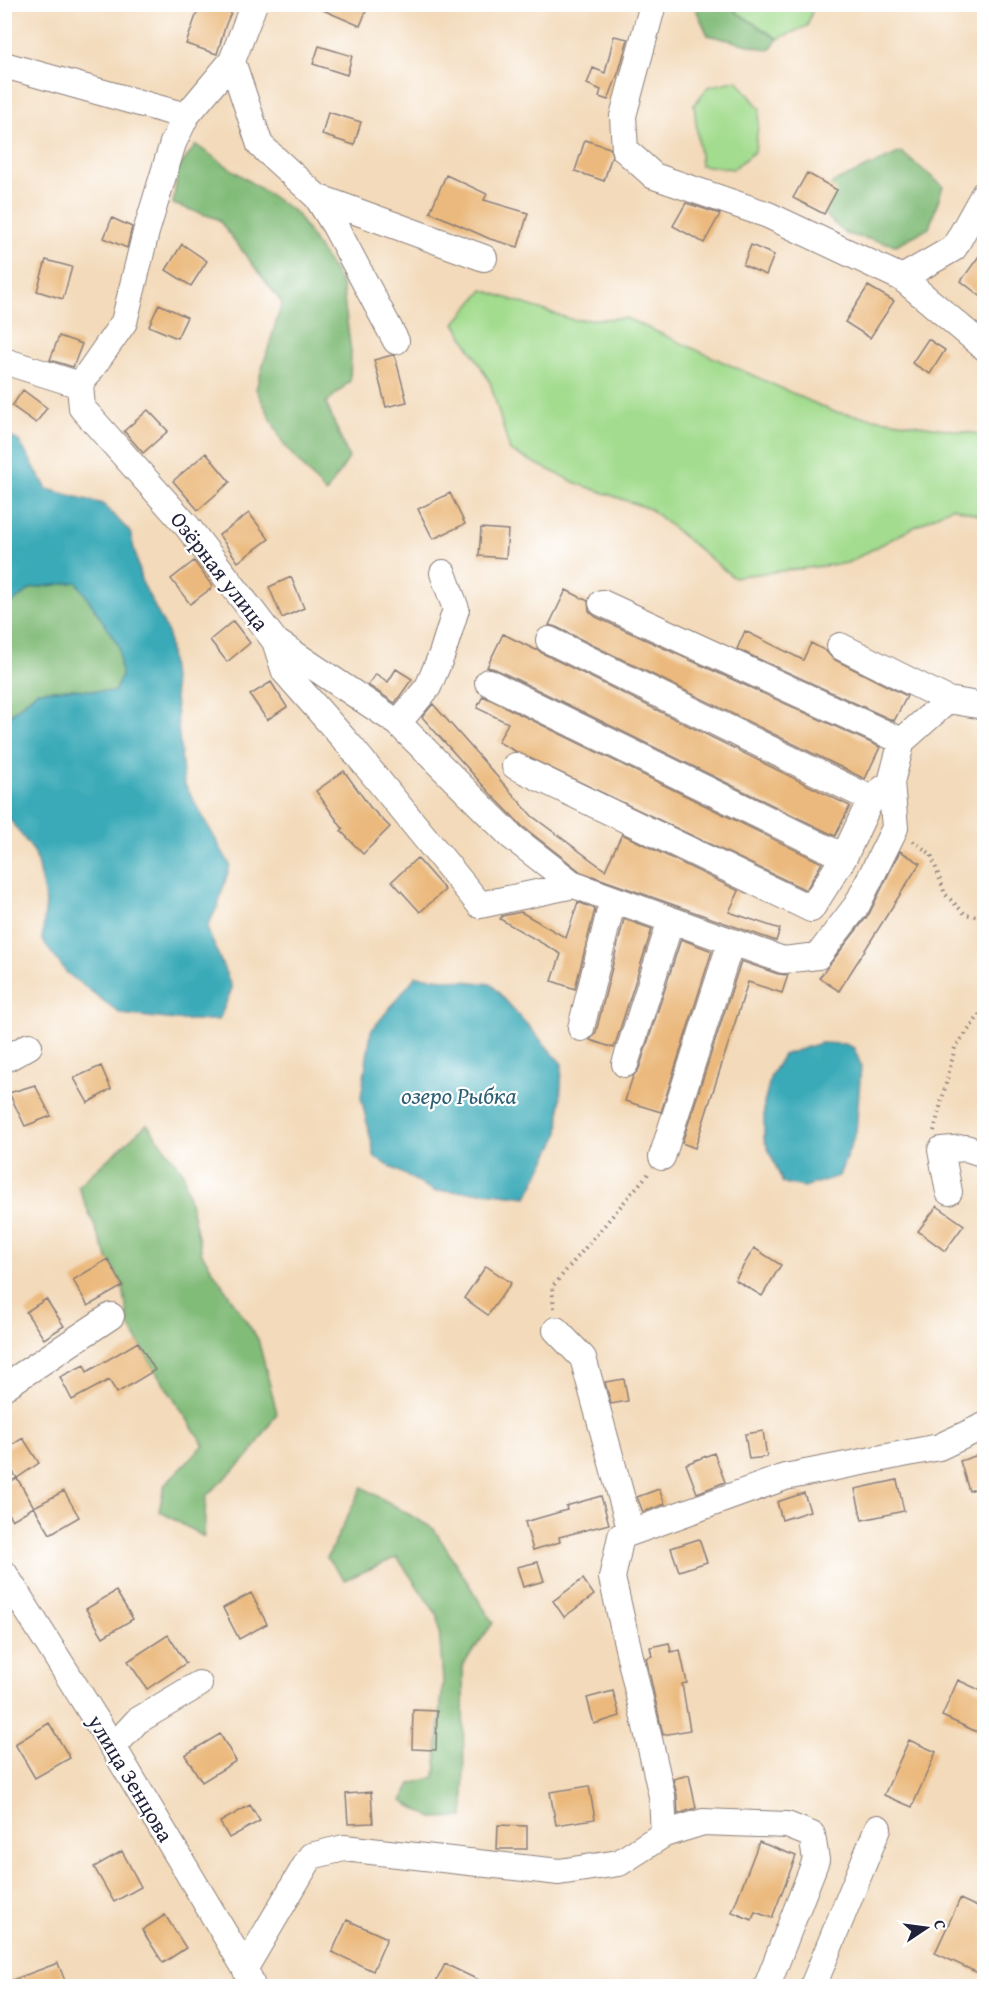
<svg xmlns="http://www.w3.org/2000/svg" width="989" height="1991" viewBox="0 0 989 1991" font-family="'Gentium Book Plus',serif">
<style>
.green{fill:#a3dc8e;stroke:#627f64;stroke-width:1.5}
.forest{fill:#82bc79;stroke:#526f5a;stroke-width:1.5}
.water{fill:#3baab8;stroke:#2e667a;stroke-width:1.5}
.building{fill:#ebb97d}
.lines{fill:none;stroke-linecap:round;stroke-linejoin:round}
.minor-casing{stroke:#8a7e7a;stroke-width:28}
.path{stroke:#8a7e7a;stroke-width:4;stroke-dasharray:1.5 4.5;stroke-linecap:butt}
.minor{stroke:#fff;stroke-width:26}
.labels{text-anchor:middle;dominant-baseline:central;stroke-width:4.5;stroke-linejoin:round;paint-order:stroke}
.street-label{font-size:22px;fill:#22223b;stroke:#fff}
.water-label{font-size:24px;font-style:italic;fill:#2d5f73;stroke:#fff}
</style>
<rect width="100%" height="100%" fill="#fff"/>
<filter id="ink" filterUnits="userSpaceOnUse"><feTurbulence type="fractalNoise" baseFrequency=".0167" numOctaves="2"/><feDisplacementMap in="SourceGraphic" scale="12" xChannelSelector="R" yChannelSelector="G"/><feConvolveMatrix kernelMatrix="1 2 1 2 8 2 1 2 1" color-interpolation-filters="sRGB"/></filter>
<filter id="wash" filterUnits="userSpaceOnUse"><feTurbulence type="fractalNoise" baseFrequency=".008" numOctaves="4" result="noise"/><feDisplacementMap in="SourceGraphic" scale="24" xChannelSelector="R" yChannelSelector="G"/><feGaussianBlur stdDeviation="1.35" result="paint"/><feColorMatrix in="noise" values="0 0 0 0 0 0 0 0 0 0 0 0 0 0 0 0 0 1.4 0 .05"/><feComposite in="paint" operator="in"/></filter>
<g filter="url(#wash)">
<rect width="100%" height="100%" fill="#f3daba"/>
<path class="green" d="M733,5H814L807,26L778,39L736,12Z
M737,80L760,109L755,151L733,169L701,165L694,105L708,87Z
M483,290L573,320L626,318L834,412L984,435V517L952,507L847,563L733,577L650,509L576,483L510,451L490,382L455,323Z"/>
<path class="forest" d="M694,5H733L736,12L778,39L769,50L708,35Z
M196,145L296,213L342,284L351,352L350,381L326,403L349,458L326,493L284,445L256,389L282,303L218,219L173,204L178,169Z
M901,152L943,186L929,228L896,245L846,234L824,214L818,199L834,182Z
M77,582L119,646L121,677L114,692L71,689L37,691L8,716L5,715L4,608L32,588Z
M147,1124L183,1172L202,1254L258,1339L277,1413L250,1455L206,1496L204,1537L159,1511L165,1484L204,1445L155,1370L129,1326L123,1286L108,1259L78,1186Z
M362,1487L434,1529L493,1623L463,1665L464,1817L433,1818L402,1801L411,1784L435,1777L443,1681L438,1616L397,1557L345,1580L327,1558Z"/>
<path class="water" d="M5,434L19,441L47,489L103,504L130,532L142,582L168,633L184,783L230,865L218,905L207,928L232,988L219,1020H176L121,1014L67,973L42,940L46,903L35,853L5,813V715L9,716L37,691L71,689L114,692L121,677L119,646L77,582L32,588L5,608Z
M416,976L491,984L562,1064L559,1134L527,1197L485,1192L434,1191L375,1158L361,1097L371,1031Z
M820,1043L845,1044L854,1048L861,1065L856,1132L839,1176L804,1187L783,1183L764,1139V1104L771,1075L783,1055Z"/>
<g id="blocks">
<path class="building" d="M200,4H235L226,24L217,54L186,44Z
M309,4H369L360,26Z
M614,36L628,39L619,71L608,100L599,97L601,90L587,84L593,68L605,73Z
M319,46L352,56L347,75L313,64Z
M328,112L361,122L354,145L322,135Z
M585,140L610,148L612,155L604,181L575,171Z
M807,173L837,190L824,214L793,198Z
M446,175L487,194L484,200L528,213L518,247L490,239L430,212Z
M686,203L720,214L704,243L673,226Z
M112,218L132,227L127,248L104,238Z
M182,244L207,261L191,286L166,270Z
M751,245L774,255L766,275L743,265Z
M984,249V299L961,281Z
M46,260L72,267L63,299L37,291Z
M868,286L894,301L870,338L845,322Z
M159,304L187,317L177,338L149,326Z
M59,336L82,344L73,367L50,360Z
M928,339L945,350L930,374L912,363Z
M392,355L395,356L407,402L386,407L374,360Z
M23,390L47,408L36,423L12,406Z
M148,410L168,431L143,453L124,431Z
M206,453L230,482L198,510L173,481Z
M450,493L465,524L433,539L418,509Z
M249,513L269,539L238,562L219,535Z
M481,528L508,530L506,558L479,556Z
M194,561L213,587L190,604L171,579Z
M291,577L304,608L282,618L269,587Z
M566,590L588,601L589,611L596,617L880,747L865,779L556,627L549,625Z
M233,621L250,643L227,662L210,640Z
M745,631L803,660L811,643L826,651L833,659L907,696L894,721L737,649Z
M503,634L536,650L537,649L542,653L850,806L835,836L495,669L487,667Z
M396,669L412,679L395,703L368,685L376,674L388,682Z
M271,682L287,707L267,720L250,695Z
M483,696L822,863L806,890L517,752L498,742L508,723L477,708Z
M433,704L532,816L605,870L622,834L739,891L729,912L780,929L776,941L581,872L522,826L489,792L422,717Z
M344,771L370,807L390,827L363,854L341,831L343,829L316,791Z
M900,851L920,863L839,991L819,978L869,914Z
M417,858L445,890L420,912L392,881Z
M578,902L595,909L575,989L552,981L561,954L500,919L502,916L521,912L566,938Z
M624,919L652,929L614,1048L590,1040L596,1032Z
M681,939L712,951L661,1112L625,1101L633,1076L639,1069Z
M741,961L778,974L788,975L782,993L748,982L695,1148L682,1143Z
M101,1066L111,1089L88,1103L74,1078Z
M35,1085L51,1116L25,1126L9,1093Z
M937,1206L964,1225L945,1251L918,1231Z
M754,1248L781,1265L762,1296L735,1280Z
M108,1259L123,1286L88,1306L73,1280Z
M486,1266L511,1283L488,1315L464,1298Z
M46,1299L64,1326L44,1339L26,1312Z
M138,1342L155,1370L117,1393L109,1380L72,1400L60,1377L84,1365L87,1372Z
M624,1379L628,1401L611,1404L605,1382Z
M763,1431L767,1457L749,1459L745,1434Z
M23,1438L39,1463L17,1478L4,1459V1450Z
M714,1453L725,1482L697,1493L686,1464Z
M984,1453V1486L969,1491L960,1461Z
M17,1478L34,1507L12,1520L4,1507V1485Z
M897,1480L904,1511L862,1520L855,1489Z
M659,1489L665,1504L643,1512L637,1497Z
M64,1491L79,1517L50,1534L34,1507Z
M804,1493L810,1511L782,1520L777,1502Z
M601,1496L609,1524L559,1537L560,1542L533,1550L525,1522L567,1510L566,1506Z
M699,1539L707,1562L679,1571L671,1548Z
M538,1562L544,1581L523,1587L517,1567Z
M583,1579L594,1595L564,1617L553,1601Z
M116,1591L133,1619L103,1637L86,1609Z
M251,1593L267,1624L239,1639L223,1608Z
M168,1635L186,1663L147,1689L128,1661Z
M669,1643L671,1652L680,1650L687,1683L682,1684L690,1730L663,1735L646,1658L652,1656L650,1647Z
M958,1680L984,1692V1735L942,1716Z
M613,1691L620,1716L594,1724L587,1698Z
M413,1710L437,1711L436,1750L412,1749Z
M49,1723L70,1758L35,1778L15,1744Z
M220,1734L236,1761L202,1782L185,1755Z
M909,1740L936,1752L912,1807L884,1795Z
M689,1775L696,1808L678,1814L677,1795L673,1779Z
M589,1786L595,1819L556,1825L550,1792Z
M371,1792L373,1823L348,1824L346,1794Z
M250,1805L260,1821L229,1838L220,1822Z
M498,1825L527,1826V1849H497Z
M759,1842L796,1856L772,1918L755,1912L752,1920L732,1912Z
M122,1851L141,1887L114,1902L94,1867Z
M960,1899L984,1910V1963L980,1974L935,1953Z
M165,1915L186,1948L163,1963L142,1930Z
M347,1920L387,1938L373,1971L332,1952Z
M58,1963L67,1986H4V1983Z
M445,1964L491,1986H434Z"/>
</g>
</g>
<g filter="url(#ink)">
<use href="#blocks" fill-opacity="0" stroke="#8a7e7a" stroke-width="1.5"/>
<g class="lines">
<g class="minor-casing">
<path id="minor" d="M254,4L232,61L186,116L173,143L146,232L124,322L80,385L82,408L187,526L275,641L398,723L512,837L574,885L783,960L818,956L857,905L895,828L891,782L902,741L948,700
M653,4L623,116L625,150L654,176L768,215L902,278L984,347
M232,61L260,145L317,197L335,226L396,341
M4,65L186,116
M317,197L484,258
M902,278L954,248L984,194
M4,361L80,385
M602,603L902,741
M549,640L871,799L884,788
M275,641L285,672L351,747L480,905L574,885
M840,646L948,700L984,706
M488,682L844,857
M398,723L428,687L442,654L456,609L443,573
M515,766L811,909L844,857L871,799
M581,1028L613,899
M4,1060L29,1046
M625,1064L671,920
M662,1157L731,942
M949,1192L941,1150L966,1148L984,1154
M556,1330L583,1358L631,1532
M4,1387L111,1316
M4,1573L113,1747L245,1968L252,1986
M113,1747L137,1721L199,1684
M664,1834L703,1822L787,1825L812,1835L816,1860L767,1986
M245,1968L311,1856L344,1848L559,1872L619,1863L664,1834L662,1796L612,1578L621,1536L785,1477L939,1447L984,1426
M813,1986L878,1828"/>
</g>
<path class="path" d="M913,841L931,854L945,894L965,914L984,918
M934,1131L955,1048L984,1009
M554,1308L552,1287L648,1174"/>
<use href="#minor" class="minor"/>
</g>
</g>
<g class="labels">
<g class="street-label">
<text transform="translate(220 571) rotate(52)">Озёрная улица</text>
<text transform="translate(131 1778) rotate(59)">улица Зенцова</text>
</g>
<g class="water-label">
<text x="459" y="1095">озеро Рыбка</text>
</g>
</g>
<rect width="989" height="1991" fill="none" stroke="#fff" stroke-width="24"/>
<g transform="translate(926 1928) rotate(77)" stroke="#ffffff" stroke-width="4.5" paint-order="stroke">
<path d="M0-4.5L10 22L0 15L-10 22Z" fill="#22223b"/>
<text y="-9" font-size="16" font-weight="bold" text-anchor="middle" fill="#22223b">С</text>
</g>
</svg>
